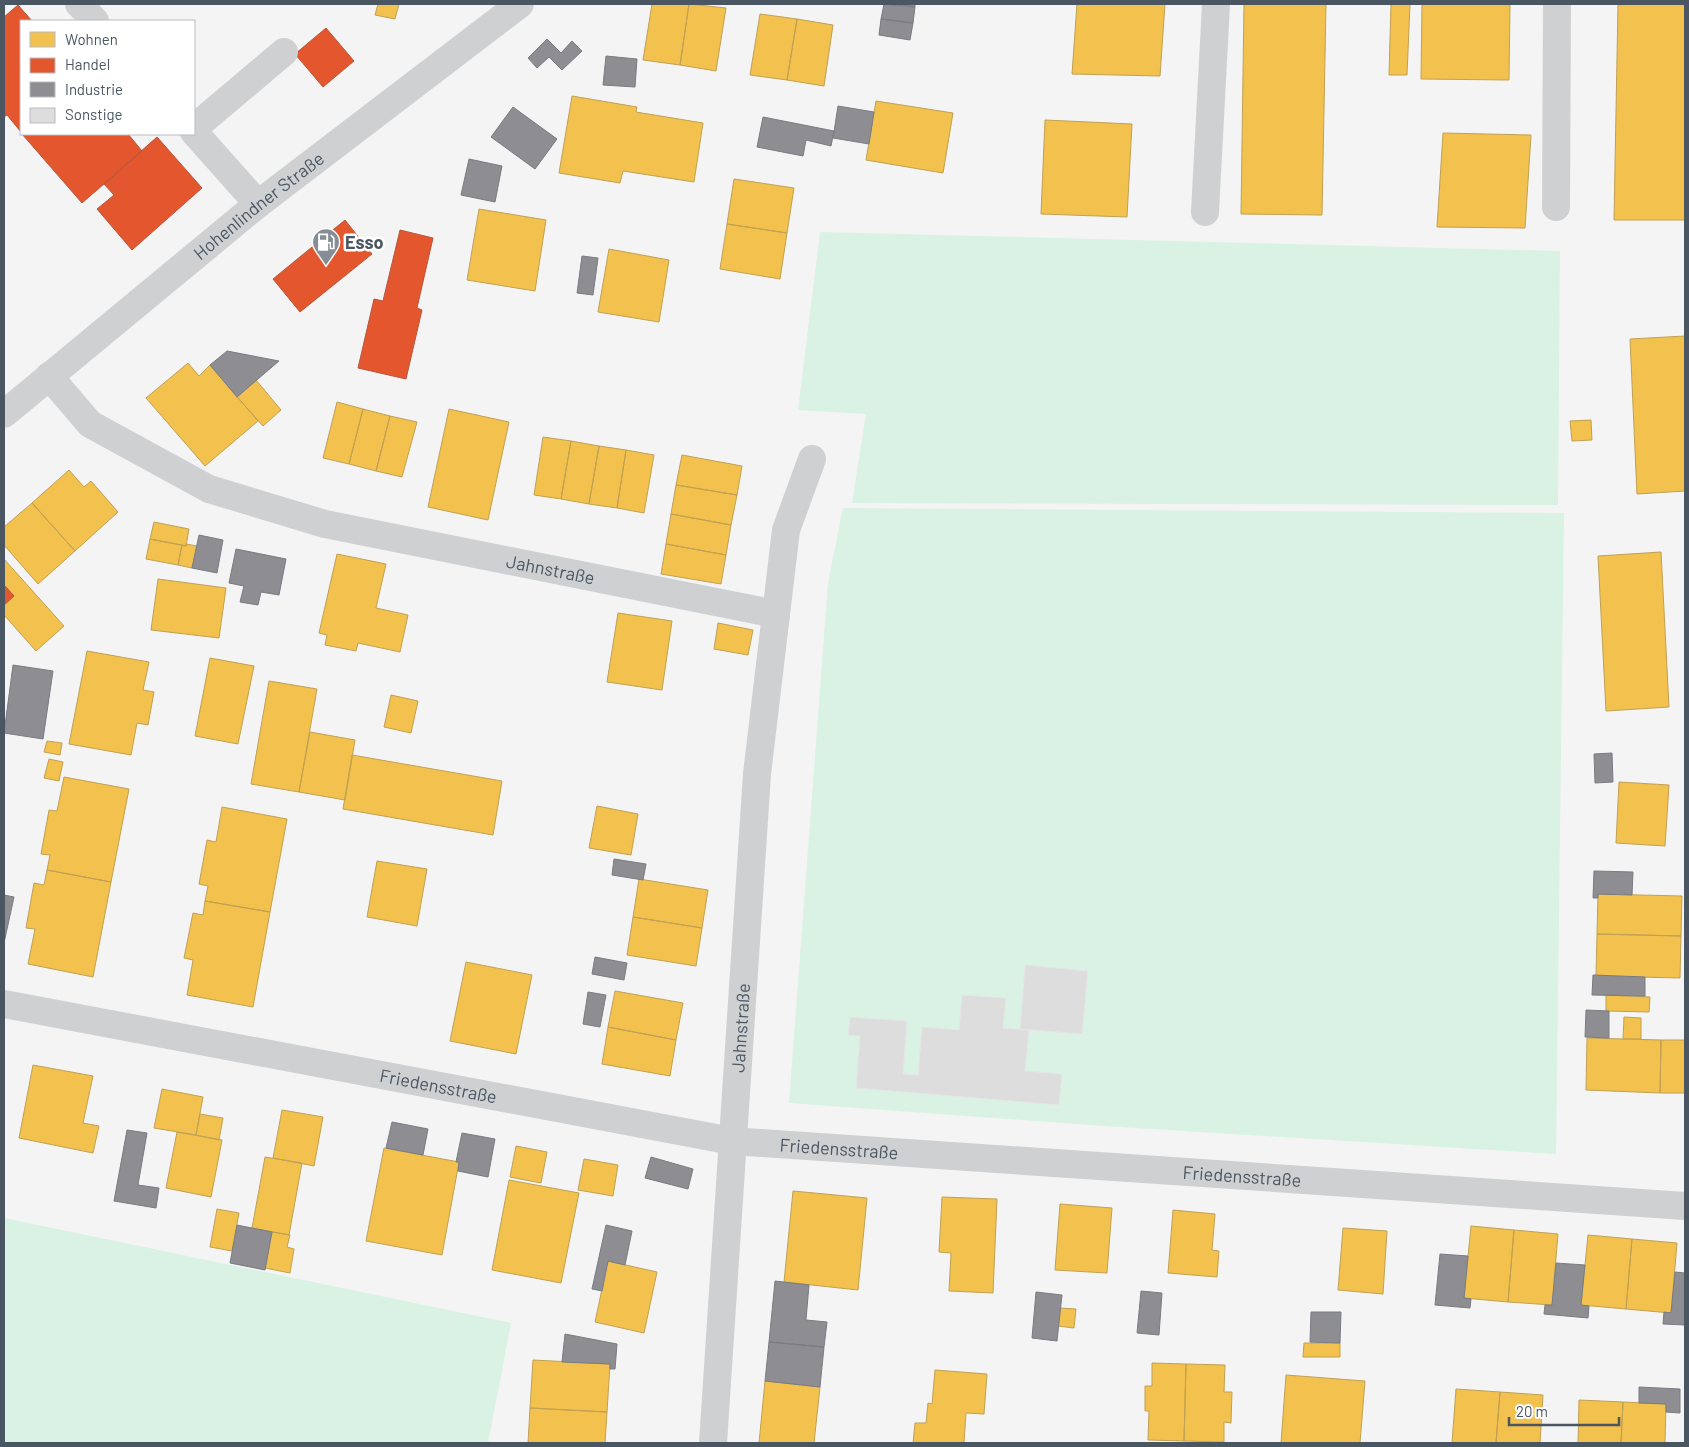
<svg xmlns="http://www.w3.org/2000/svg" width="1689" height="1447" viewBox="0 0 1689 1447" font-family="Barlow,sans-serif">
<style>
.green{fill:#d9f2e3}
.homes{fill:#f2c14e;stroke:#c0a154}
.shops{fill:#e4572e;stroke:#b6573d}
.industry{fill:#8d8d92;stroke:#797c83}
.building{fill:#ddddde;stroke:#e5e6e7}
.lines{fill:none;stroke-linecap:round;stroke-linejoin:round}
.minor{stroke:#ced0d2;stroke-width:28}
.labels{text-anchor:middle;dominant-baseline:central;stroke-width:5;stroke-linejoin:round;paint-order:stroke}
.street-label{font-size:18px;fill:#4a5661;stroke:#fff}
.poi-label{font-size:18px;font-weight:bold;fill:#4a5661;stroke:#fff;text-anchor:start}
</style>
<rect width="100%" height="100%" fill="#f4f4f4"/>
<path class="green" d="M820,232L1560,251L1558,505L852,503L866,414L798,410Z
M843,508L1564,513L1556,1154L1104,1126L789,1103L828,583Z
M4,1218L511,1323L488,1443H4Z"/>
<path class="homes" d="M378,4H399L395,19L375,15Z
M652,4H689L680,65L643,60Z
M689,4L726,8L716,71L680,65Z
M1077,4H1165L1160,76L1072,74Z
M1244,4H1326L1322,215L1241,214Z
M1391,4H1410L1407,75H1389Z
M1422,4H1510L1509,80L1421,79Z
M1618,4H1685V220H1614Z
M760,14L797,19L787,80L750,75Z
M797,19L833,25L824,86L787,80Z
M572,96L637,107L636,112L703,123L694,182L623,171L620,183L559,173Z
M876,101L953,113L943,173L866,160Z
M1045,120L1132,124L1127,217L1041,214Z
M1443,133L1531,135L1525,228L1437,227Z
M734,179L794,188L787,233L727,224Z
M479,209L546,220L535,291L467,280Z
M727,224L787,233L780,279L720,269Z
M609,249L669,260L659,322L598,312Z
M1685,336V491L1637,494L1630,339Z
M188,363L199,376L210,365L258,421L205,466L146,398Z
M256,380L281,410L263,426L237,397Z
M337,402L363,409L349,464L323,458Z
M363,409L390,416L376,471L349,464Z
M449,409L509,422L488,520L428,507Z
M390,416L417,422L402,477L376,471Z
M1591,420L1592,440L1572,441L1570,421Z
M543,437L571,441L561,499L534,495Z
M571,441L599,446L589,504L561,499Z
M599,446L626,450L617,508L589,504Z
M626,450L654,455L644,513L617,508Z
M682,455L742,466L737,495L676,485Z
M69,470L84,487L91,481L118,512L75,551L32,503Z
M676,485L737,495L731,525L671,514Z
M32,503L75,551L38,584L4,545V527Z
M671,514L731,525L726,555L666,544Z
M154,522L189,529L186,546L150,539Z
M150,539L182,545L178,565L146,559Z
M186,544L197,546L192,568L178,565L182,545L186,546Z
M666,544L726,555L721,584L661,574Z
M1661,552L1669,707L1606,711L1598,556Z
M337,554L386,564L376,608L408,615L400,652L358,643L356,651L325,645L327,635L319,633Z
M4,559L64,626L36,651L4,615V605L14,596L4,585Z
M158,579L226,588L219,638L151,630Z
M618,613L672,621L662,690L607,682Z
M718,623L753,630L748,655L714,649Z
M87,651L149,662L143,690L154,692L148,725L137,723L131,755L69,744Z
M210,658L254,666L238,744L195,736Z
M269,681L317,689L299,792L251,784Z
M391,695L418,701L411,733L384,727Z
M310,732L355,740L345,800L299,792Z
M47,741L62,743L60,755L44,752Z
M352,755L502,781L493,835L343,809Z
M49,759L63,762L59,781L44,778Z
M64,777L129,789L111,882L47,870L50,855L41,854L49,810L57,811Z
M1619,782L1669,785L1665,846L1616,843Z
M597,806L638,814L631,855L589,848Z
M222,807L287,819L270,912L205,901L208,886L199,884L207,840L216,842Z
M377,861L427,869L417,926L367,917Z
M47,870L111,882L93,977L28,964L35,929L26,928L34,883L44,885Z
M639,879L708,890L702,928L633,917Z
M1598,894L1682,896L1681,936L1597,934Z
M205,901L270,912L253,1007L187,995L193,960L184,958L193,913L203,915Z
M633,917L702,928L696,966L627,955Z
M1597,934L1681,936L1680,978L1596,976Z
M466,962L532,975L516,1054L450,1041Z
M615,991L683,1003L676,1040L608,1027Z
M1606,995L1650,997L1649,1012L1606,1011Z
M1624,1017L1641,1018V1039H1623Z
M608,1027L676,1040L670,1076L602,1064Z
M1587,1038L1661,1040L1660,1093L1586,1090Z
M1661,1040H1685V1093H1660Z
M33,1065L93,1076L83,1123L99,1126L93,1153L19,1138Z
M162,1089L203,1097L196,1135L154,1128Z
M282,1110L323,1117L314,1166L273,1158Z
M200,1114L223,1118L219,1140L196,1135Z
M177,1132L222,1140L211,1197L166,1188Z
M516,1146L547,1152L541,1183L510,1177Z
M384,1148L459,1162L442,1255L366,1241Z
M265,1157L302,1163L289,1235L252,1228Z
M584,1159L618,1165L613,1196L578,1190Z
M509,1180L579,1193L561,1283L492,1270Z
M793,1191L867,1198L858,1290L784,1282Z
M942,1197L997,1199L993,1293L949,1291L951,1253L939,1252Z
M1060,1204L1112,1208L1107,1273L1055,1270Z
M217,1209L239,1213L232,1251L210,1247Z
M1173,1210L1215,1214L1212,1250L1219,1251L1217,1277L1168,1273Z
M1471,1226L1514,1230L1508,1302L1464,1298Z
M1343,1228L1387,1231L1383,1294L1338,1290Z
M1514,1230L1558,1234L1552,1305L1508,1302Z
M272,1232L290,1235L287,1247L294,1249L290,1273L265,1268Z
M1588,1235L1632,1239L1626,1309L1581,1305Z
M1632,1239L1677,1243L1671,1313L1626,1309Z
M608,1261L657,1272L644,1333L595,1322Z
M1060,1308L1076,1309L1074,1328L1058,1326Z
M1304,1343H1340V1357H1303Z
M533,1360L610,1364L607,1412L530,1408Z
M1152,1363L1186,1364L1184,1441L1148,1440L1149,1411H1145V1386H1152Z
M1186,1364L1225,1365L1224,1392H1232L1231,1423L1224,1422V1442L1184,1441Z
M935,1370L987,1374L984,1414L966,1413L964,1443H913L915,1423H926L928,1403L932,1404Z
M1286,1375L1365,1381L1360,1443H1281Z
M765,1381L820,1387L814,1443H759Z
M1456,1389L1500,1392L1496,1443H1452Z
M1500,1392L1543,1395L1540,1443H1496Z
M1579,1400L1623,1402L1621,1443H1578Z
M1623,1402L1666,1404L1665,1443H1621Z
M530,1408L607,1412L605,1443H528Z"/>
<path class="shops" d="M18,5L32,21H21V132L7,115L4,117V17Z
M326,28L354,61L323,87L295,54Z
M22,134H128L142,151L82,203Z
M157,137L202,188L132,250L97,209L114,195L104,184Z
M345,220L372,254L300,312L273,279Z
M400,230L433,238L417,308L422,310L406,379L358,368L374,299L383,301Z
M4,585L14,596L4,605Z"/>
<path class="industry" d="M884,4L915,7L913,23L881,19Z
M895,4H915V7Z
M881,19L913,23L910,40L879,35Z
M547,39L561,53L572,41L582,51L562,70L549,57L537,68L528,58Z
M606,56L637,59L635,87L603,85Z
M838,106L874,112L869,144L833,138Z
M513,107L557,139L535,169L491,137Z
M763,117L834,131L831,146L806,140L803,156L757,147Z
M469,159L502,166L495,202L461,195Z
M582,256L598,258L593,295L577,293Z
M227,351L279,361L237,397L210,365Z
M199,535L223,540L217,573L192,568Z
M236,549L286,559L279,595L261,592L258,605L240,602L244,586L229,583Z
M13,665L53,671L43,739L4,733Z
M1612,753L1613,782L1595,783L1594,754Z
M614,859L646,864L643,880L612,875Z
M1594,871L1633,872L1632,895L1598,894V898H1593Z
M4,895L14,897L4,943Z
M595,957L627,963L624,980L592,974Z
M1593,975L1645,977V996L1592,995Z
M588,992L606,995L600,1027L583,1024Z
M1586,1010L1609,1011V1038L1585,1037Z
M392,1122L428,1129L423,1155L386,1148Z
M127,1130L147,1133L138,1185L159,1188L156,1208L114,1201Z
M462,1133L495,1139L488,1177L458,1171L459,1162H456Z
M651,1157L693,1169L688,1189L645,1178Z
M237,1225L272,1232L265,1270L230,1263Z
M606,1225L632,1231L625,1265L608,1261L602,1291L592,1289Z
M1440,1254L1468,1256L1464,1298L1471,1299L1470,1308L1435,1305Z
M1556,1263L1585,1265L1581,1305L1589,1306L1588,1318L1544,1314L1545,1305H1552Z
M1675,1272L1685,1273V1325L1663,1324L1664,1312L1671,1313Z
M775,1281L809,1285L806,1320L827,1322L824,1347L769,1342Z
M1141,1291L1162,1293L1159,1335L1137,1333Z
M1036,1292L1062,1295L1057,1341L1032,1338Z
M1311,1312H1341L1340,1343L1310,1342Z
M565,1334L617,1344L615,1369H610V1364L562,1362Z
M769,1342L824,1347L820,1387L765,1381Z
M1639,1387L1680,1389V1413L1666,1412V1404L1639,1403Z"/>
<path class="building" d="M1025,965L1088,971L1082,1034L1020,1029Z
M962,995L1006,998L1003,1028L1029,1030L1025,1071L1062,1074L1059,1105L856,1088L860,1036L848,1035L850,1017L907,1021L903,1074L918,1075L922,1027L959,1030Z"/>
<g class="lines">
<g class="minor">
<path d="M79,4L95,21"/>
<path d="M194,128L284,52"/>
<path d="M194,132L258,204"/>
<path d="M1556,207L1557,4"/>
<path d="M1205,212L1216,4"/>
<path id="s1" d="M49,376L90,424L209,489L325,524L776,614"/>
<path id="s2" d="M4,414L258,204L520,4"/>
<path id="s3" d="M4,1004L732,1141L1685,1206"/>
<path id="s4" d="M713,1443L757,774L786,530L812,459"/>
</g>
</g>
<defs>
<g id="fuel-pin" transform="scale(1.4375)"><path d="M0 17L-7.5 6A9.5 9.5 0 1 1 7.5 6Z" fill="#868d94" stroke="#fff"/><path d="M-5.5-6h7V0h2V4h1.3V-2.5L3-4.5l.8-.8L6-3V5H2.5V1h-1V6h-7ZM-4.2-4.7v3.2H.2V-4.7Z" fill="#fff"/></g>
</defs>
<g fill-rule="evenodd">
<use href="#fuel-pin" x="326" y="242"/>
</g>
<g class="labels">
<g class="street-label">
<text stroke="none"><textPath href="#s2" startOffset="329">Hohenlindner Straße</textPath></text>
<text stroke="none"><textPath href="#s1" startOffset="550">Jahnstraße</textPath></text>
<text stroke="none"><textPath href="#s4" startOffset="416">Jahnstraße</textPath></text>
<text stroke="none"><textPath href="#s3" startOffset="442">Friedensstraße</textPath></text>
<text stroke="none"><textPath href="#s3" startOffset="848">Friedensstraße</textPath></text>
<text stroke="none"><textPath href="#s3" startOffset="1252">Friedensstraße</textPath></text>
</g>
<g class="poi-label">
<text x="345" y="242">Esso</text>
</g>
</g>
<rect width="1689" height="1447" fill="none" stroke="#4a5661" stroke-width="10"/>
<rect x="20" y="20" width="175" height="115" fill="#ffffff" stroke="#b7bbc0"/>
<rect x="30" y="32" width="25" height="15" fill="#f2c14e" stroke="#b7bbc0"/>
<text x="65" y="45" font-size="15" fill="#4a5661">Wohnen</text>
<rect x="30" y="58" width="25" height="15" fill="#e4572e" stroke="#b7bbc0"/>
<text x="65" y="70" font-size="15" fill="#4a5661">Handel</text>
<rect x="30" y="82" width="25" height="15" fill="#8d8d92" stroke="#b7bbc0"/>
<text x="65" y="95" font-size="15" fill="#4a5661">Industrie</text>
<rect x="30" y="108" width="25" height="15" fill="#ddddde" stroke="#b7bbc0"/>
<text x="65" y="120" font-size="15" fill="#4a5661">Sonstige</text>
<path d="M1509 1417v8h110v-8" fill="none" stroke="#4a5661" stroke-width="2.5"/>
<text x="1516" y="1417" font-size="15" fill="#4a5661" stroke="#ffffff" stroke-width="4" paint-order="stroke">20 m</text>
</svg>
